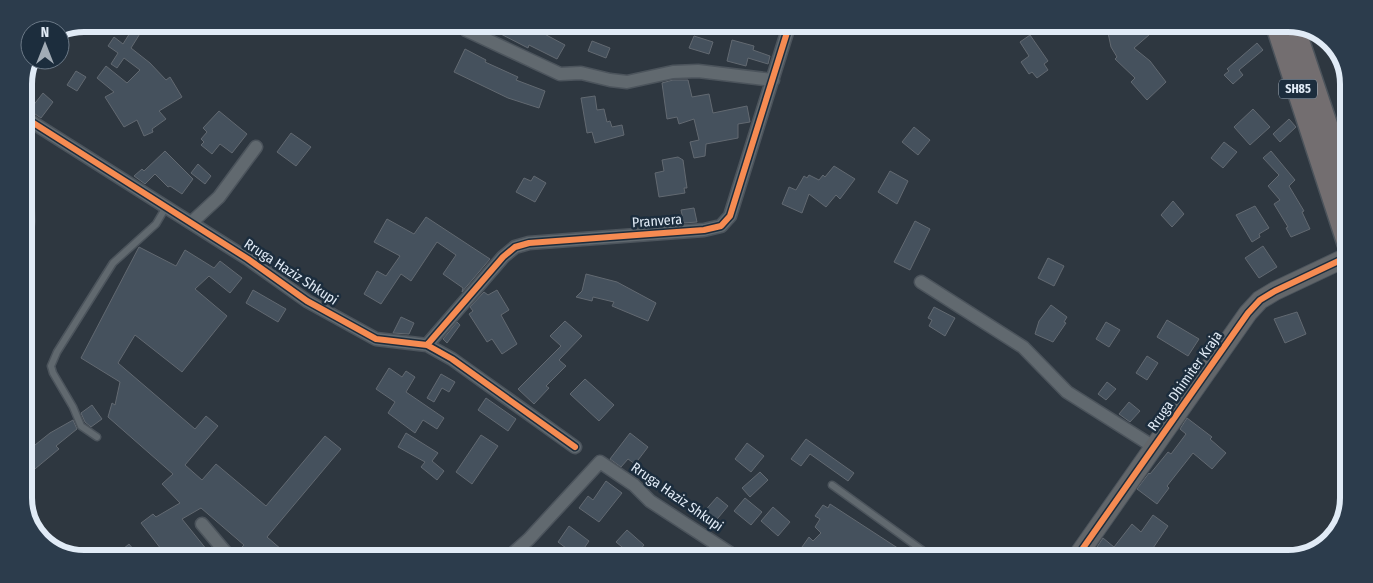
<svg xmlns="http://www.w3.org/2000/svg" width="1373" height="583" viewBox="0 0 1373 583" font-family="'Fira Sans Condensed',sans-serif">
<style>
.building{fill:#45515d;stroke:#626971}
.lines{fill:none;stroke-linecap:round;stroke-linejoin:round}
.lane-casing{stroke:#4c545c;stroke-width:9}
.street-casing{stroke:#4c545c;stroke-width:15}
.secondary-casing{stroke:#4c545c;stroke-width:20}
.highway-casing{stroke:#4c545c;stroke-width:25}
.lane{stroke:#61696f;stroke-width:6}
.street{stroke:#61696f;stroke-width:12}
.secondary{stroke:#62666a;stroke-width:18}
.highway{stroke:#736e70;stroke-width:22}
.cycleway-casing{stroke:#1c2d3d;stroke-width:9}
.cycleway{stroke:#f68b52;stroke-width:6}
.labels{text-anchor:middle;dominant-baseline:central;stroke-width:5;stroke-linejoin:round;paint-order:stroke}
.shield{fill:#1c2d3d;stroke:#a6b2be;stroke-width:1}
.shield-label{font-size:12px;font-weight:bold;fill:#e1ebf6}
.street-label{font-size:14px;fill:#e1ebf6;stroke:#1c2d3d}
.rim{fill:none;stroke:#e1ebf6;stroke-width:6}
</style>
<rect width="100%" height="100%" fill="#2e3740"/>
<path class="building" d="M477,25H539L537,30L565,45L557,59L529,45L528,48L495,31L493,34Z
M133,28L141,32L131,48L150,63L166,80L170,77L182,97L159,111L166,119L152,129L153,132L144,136L137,120L124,127L105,97L114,92L97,78L106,66L127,83L140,70L124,58L117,68L111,64L118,53L108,46L114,37L123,44Z
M1107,28H1157L1134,48L1150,61L1166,82L1147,100L1131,82L1135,78L1115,59L1117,57L1111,47Z
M1030,35L1048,61L1044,64L1048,70L1037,78L1032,72L1029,74L1021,62L1029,56L1020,42Z
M694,36L713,42L709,54L689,48Z
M732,40L754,46L753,50L770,56L768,64L748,58L746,66L727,61Z
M592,41L610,48L606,58L588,51Z
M1257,43L1263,50L1239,70L1243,75L1233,84L1224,75L1229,71L1227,69Z
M465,49L486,60L485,62L518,77L516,80L545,91L539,108L508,98L454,72Z
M76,71L86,77L77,91L67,85Z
M673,80H688L692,97L709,94L713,113L747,106L750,122L738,124V138L706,144L705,156L694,158L690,142L699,140L694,119L679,124L677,117L667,119L662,83Z
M43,93L53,102L41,118L32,112V107Z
M595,96L597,110L604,109L607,122L610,121L612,127L622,125L624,135L595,143L592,132L587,133L581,98Z
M1253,109L1270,127L1250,145L1234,127Z
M219,111L247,134L232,153L220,144L212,154L201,145L204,142L201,139L207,132L203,128Z
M1289,119L1296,127L1280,142L1273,134Z
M1349,122L1348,143V150L1340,124Z
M914,127L930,140L918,155L902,142Z
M291,133L311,147L296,166L277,152Z
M1224,142L1237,152L1223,168L1211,158Z
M165,151L193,179L182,194L170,186L168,187L155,174L145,184L134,176L142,169L144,171Z
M1271,151L1295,180L1289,186L1304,211L1302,212L1310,229L1291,237L1286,228L1288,227L1274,204L1280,200L1268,186L1279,175L1263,158Z
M678,157L683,160L687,188H684L685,193L659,197L655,173L664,171L662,160Z
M198,164L211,176L205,184L191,173Z
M834,166L855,179L840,199L836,195L826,207L809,194L802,213L782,204L789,187L796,190L804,176L807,178L809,175L819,180L823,175L825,177Z
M890,171L908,181L897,204L878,192Z
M534,176L546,183L535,202L516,192L524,178L531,181Z
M1173,201L1184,214L1172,227L1161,215Z
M1255,206L1269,228L1259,234L1260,237L1252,242L1236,215Z
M694,208L697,222L684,223L681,210Z
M426,217L490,259L462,292L463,288L443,274L456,255L437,242L411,281L401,274L381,304L364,294L377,271L386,276L400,256L374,242L387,219L414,234Z
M915,221L930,229L910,270L894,262Z
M1263,246L1277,267L1259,278L1245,258Z
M139,247L176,266L185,250L214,268L220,261L242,278L230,293L209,276L195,289L227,316L182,372L135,335L118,363L195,429L206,416L218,426L185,465L202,480L216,464L266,506L325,436L341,449L267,537L289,556L250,555L242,547L244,545L201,508L182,519L207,550L201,555H153L161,549L141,523L153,514L156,517L180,503L162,484L173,474L108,417L112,403L115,405L120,382L81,358Z
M1048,258L1064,266L1054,286L1038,278Z
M586,274L617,282L656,303L648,321L612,306L614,302L593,297L592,301L576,297L582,291Z
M253,290L286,309L278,322L246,303Z
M497,290L509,310L501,315L517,344L502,354L492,339L487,342L469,314L473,311L470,307L484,292L488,295Z
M1051,305L1067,317L1064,322L1066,323L1053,342L1035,334L1039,321Z
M934,307L955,318L945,336L929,326L932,320L928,318Z
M1297,312L1306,334L1285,343L1274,319Z
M401,317L414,323L409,334L393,333Z
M1167,320L1199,339L1188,356L1157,337Z
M565,321L582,336L559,360L566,366L546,386L549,388L534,404L518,389L561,346L550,336Z
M457,322L460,325L447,343L443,339Z
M1106,322L1120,330L1109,347L1096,339Z
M1147,356L1158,363L1147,380L1136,373Z
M389,368L402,377L406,371L415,377L406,392L444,418L437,429L423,420L415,433L388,413L395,402L376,389Z
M441,374L455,382L449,392L442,388L434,402L427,398Z
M585,379L614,405L599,421L570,394Z
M1107,382L1116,389L1106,400L1098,394Z
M486,398L516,419L508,431L478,410Z
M1129,402L1140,411L1130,422L1119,414Z
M92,405L102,419L91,427L85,422L81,413Z
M1187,418L1212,437L1210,439L1226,453L1212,469L1193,453L1167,486L1169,488L1157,504L1137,489L1149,473L1150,474L1168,452L1171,454L1186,434L1180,429Z
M73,420L77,429L56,446L59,449L24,478V441L30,449L50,433Z
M406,433L438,453L432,461L444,471L437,480L421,467L425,462L398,447Z
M630,433L648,447L635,464L628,459L621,467L610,459Z
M481,435L498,446L472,484L456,472Z
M806,439L854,473L848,481L810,454L801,466L791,459Z
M747,443L764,456L751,472L735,459Z
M760,472L768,480L750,497L742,488Z
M606,481L622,493L599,522L579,508L588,496L593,500Z
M717,497L728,506L713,524L702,514Z
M745,498L762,512L751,525L734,511Z
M830,504L913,558L795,557L809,537L813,541L821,533L815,527L820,519L815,516L823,505L828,508Z
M773,507L790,522L778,536L761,521Z
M1153,515L1168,526L1147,557L1137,549L1129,559H1100L1093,553L1103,538L1114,547L1132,524L1141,532Z
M569,526L589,541L578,557L558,542Z
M627,530L644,545L634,557L616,542Z
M129,544L138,555H116Z"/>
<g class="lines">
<g class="lane-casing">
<path id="lane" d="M97,437L81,426L73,407L53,373L51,366L57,352L113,263L156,224L166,207
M832,485L933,558"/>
</g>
<g class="street-casing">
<path id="street" d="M469,25L466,30L560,74L581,73L610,80L627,82L673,72L698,71L773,80
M24,103L28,221L24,268
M24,117L248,259L307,301L376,339L427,345L452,359L575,447
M191,223L219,197L256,147
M921,282L1023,347L1067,392L1154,447
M427,345L503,257L515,247L529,243L704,230L721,226L730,216L789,26
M202,524L228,555
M510,556L529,539L600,462L634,485L650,501L736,557"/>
</g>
<g class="secondary-casing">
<path id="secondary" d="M1076,558L1248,313L1260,300L1275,291L1347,257"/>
</g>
<g class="highway-casing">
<path id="highway" d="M1278,28L1348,242
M1295,32L1348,190"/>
</g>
<use href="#lane" class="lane"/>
<use href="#street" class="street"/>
<use href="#secondary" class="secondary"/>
<use href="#highway" class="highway"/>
<g class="cycleway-casing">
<path id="cycleway" d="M24,117L248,259L307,301L376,339L427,345L452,359L575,447
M427,345L503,257L515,247L529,243L704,230L721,226L730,216L789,26
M1076,558L1248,313L1260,300L1275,291L1347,257"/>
</g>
<use href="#cycleway" class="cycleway"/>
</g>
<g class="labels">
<rect class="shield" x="1279" y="79.5" width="38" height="19" rx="4"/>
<g class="shield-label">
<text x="1298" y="89">SH85</text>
</g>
<g class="street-label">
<text transform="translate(657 221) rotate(-4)">Pranvera</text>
<text transform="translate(291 272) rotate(33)">Rruga Haziz Shkupi</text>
<text transform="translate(1185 381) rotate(-55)">Rruga Dhimiter Kraja</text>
<text transform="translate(677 497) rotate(35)">Rruga Haziz Shkupi</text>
</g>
</g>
<path d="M0 0H1373V583H0ZM84 32H1288A52 52 0 0 1 1340 84V498A52 52 0 0 1 1288 550H84A52 52 0 0 1 32 498V84A52 52 0 0 1 84 32Z" fill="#2c3c4c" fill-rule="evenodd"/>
<path class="rim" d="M84 32H1288A52 52 0 0 1 1340 84V498A52 52 0 0 1 1288 550H84A52 52 0 0 1 32 498V84A52 52 0 0 1 84 32Z"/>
<g transform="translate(45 45)"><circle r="24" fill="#1c2d3d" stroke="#6b7987"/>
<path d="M0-4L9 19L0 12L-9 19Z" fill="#a2acb6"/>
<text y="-8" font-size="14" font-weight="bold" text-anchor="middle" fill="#e1ebf6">N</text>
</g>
</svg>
